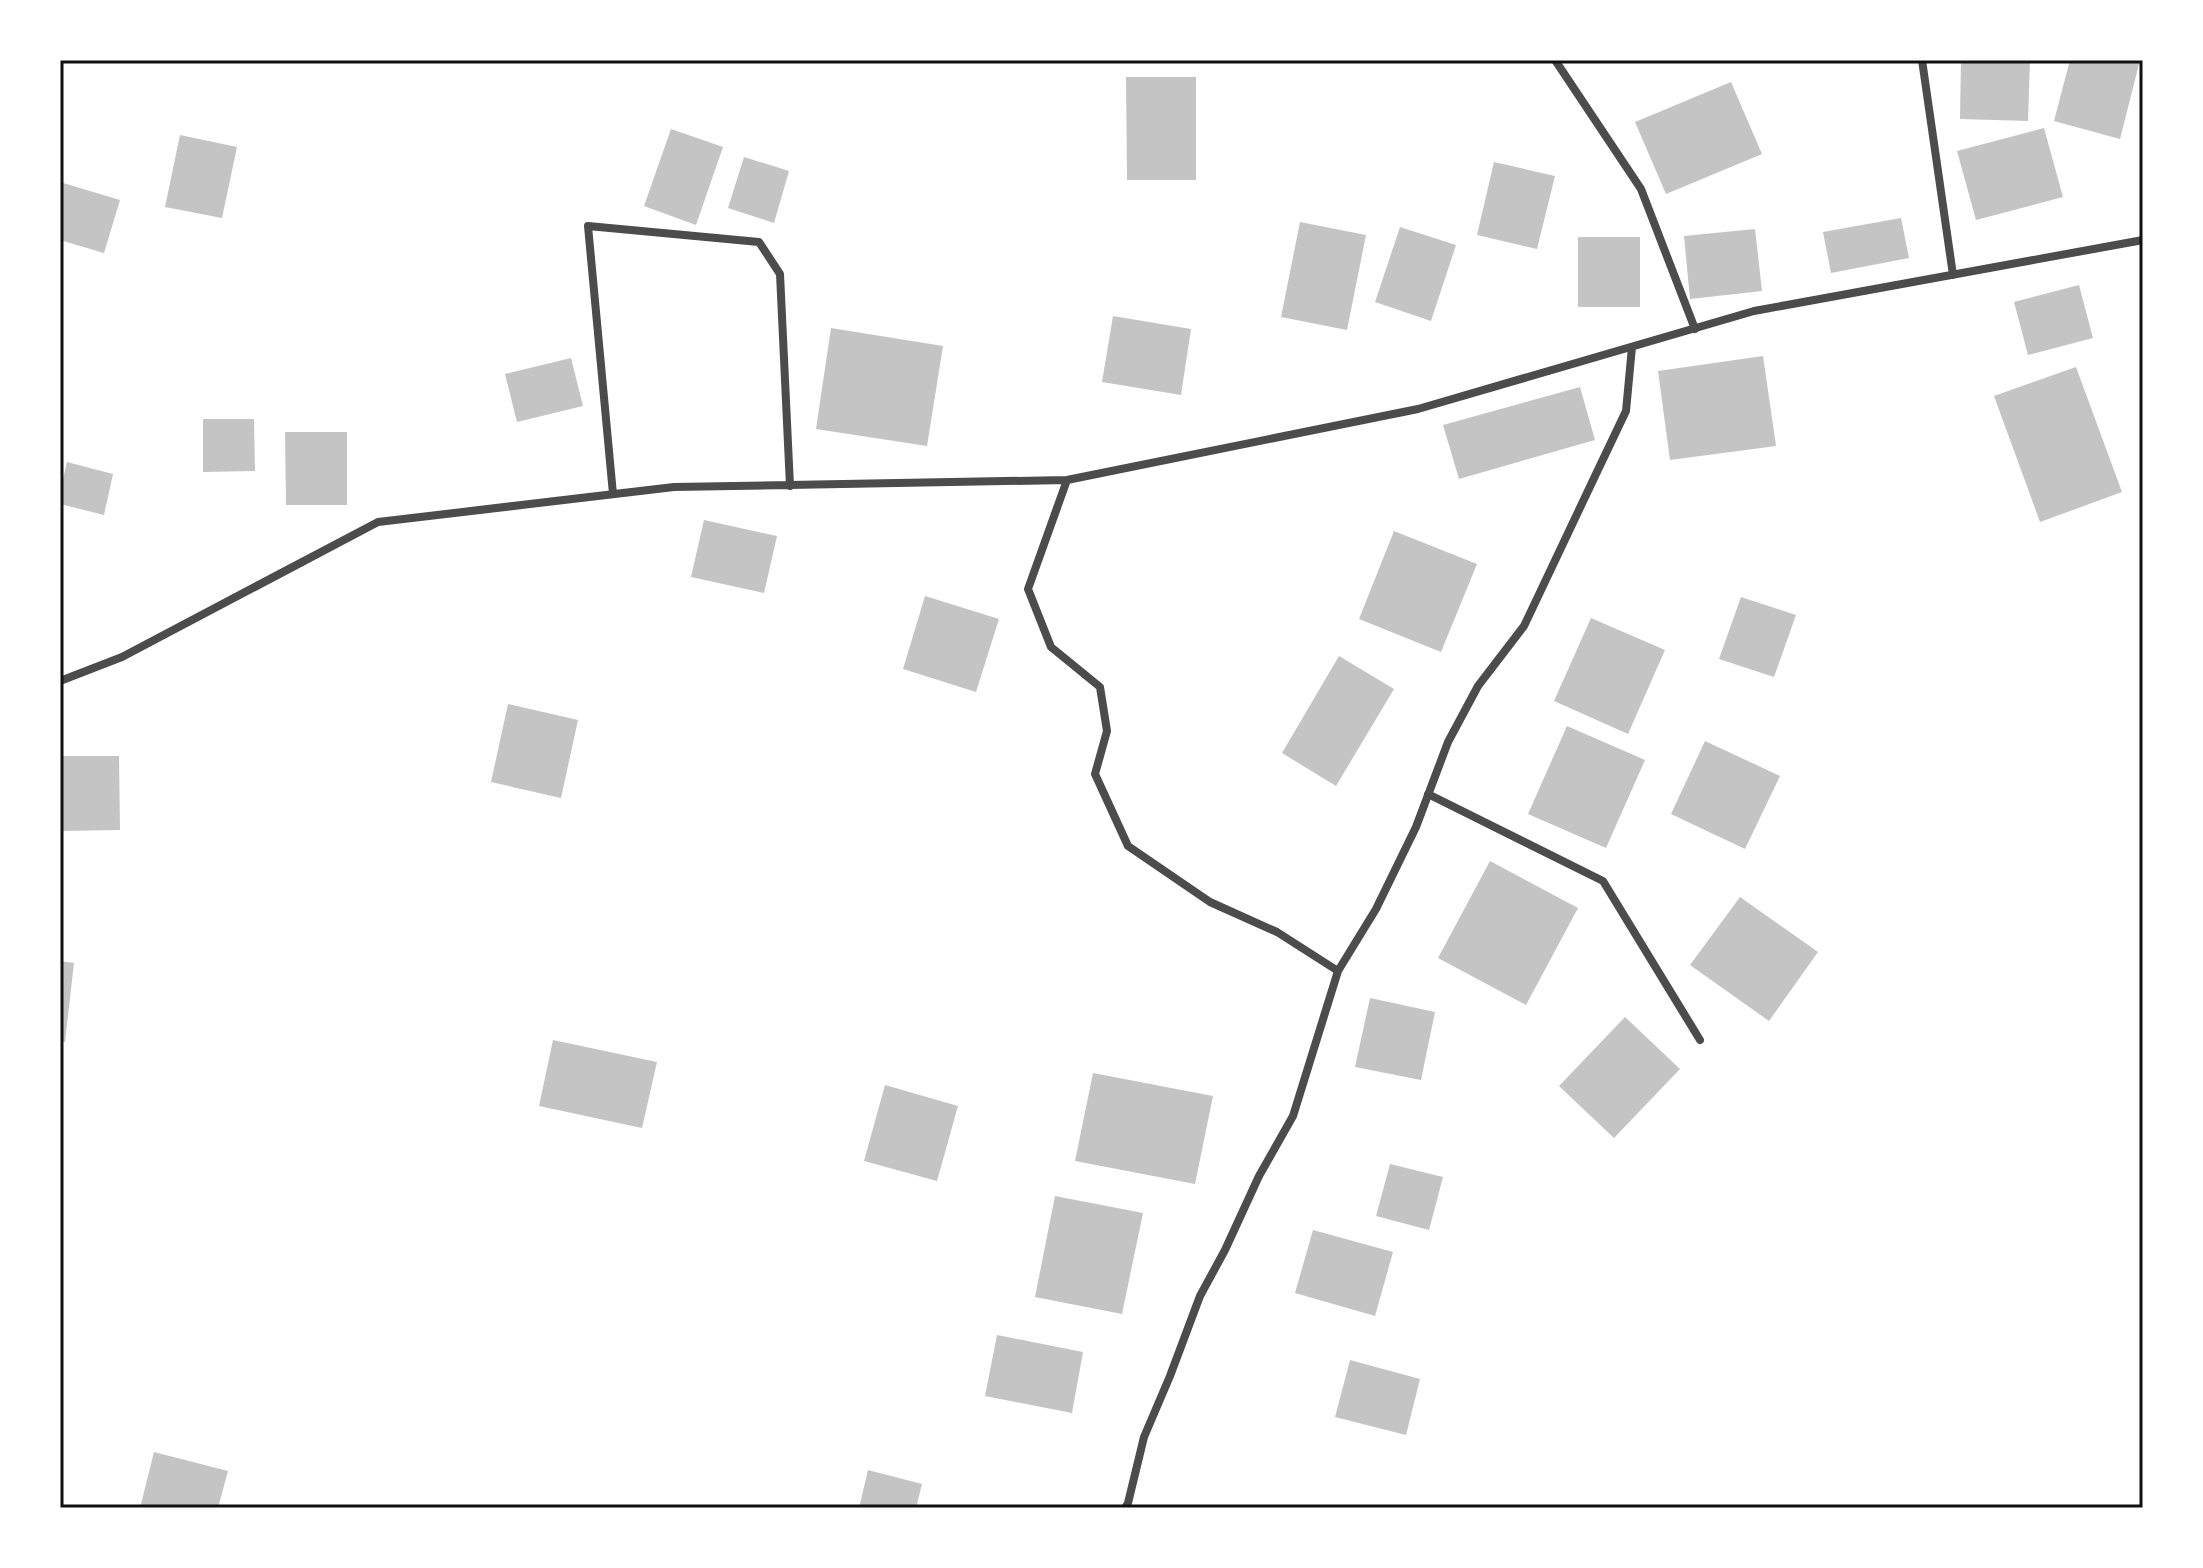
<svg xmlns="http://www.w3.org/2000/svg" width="2203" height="1568" viewBox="0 0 2203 1568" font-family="Poppins,sans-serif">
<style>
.building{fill:#c4c4c4}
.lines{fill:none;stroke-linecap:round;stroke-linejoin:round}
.minor{stroke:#4c4c4c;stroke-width:8}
.neatline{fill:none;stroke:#111;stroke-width:3}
</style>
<rect width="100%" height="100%" fill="#fff"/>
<path class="building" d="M1961,60H2030L2028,121L1960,119Z
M2070,60H2140L2120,139L2054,121Z
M1126,77H1196V180H1127Z
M1731,82L1762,154L1666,194L1635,122Z
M2044,128L2063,197L1976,220L1957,151Z
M671,129L723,147L696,225L644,206Z
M180,135L237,147L222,218L165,207Z
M744,157L789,171L774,223L728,208Z
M1494,162L1555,176L1537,249L1477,235Z
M60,182L120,200L104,253L60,240Z
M1901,218L1909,258L1831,273L1823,232Z
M1300,222L1366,235L1347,330L1281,317Z
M1400,227L1456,245L1431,321L1375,302Z
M1755,229L1762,291L1690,299L1684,236Z
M1578,237H1640V307H1578Z
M2079,285L2093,338L2028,355L2014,302Z
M1113,316L1191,329L1181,395L1102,382Z
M831,328L943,346L927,446L816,429Z
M1763,356L1776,446L1670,460L1658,371Z
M571,358L583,406L517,422L505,374Z
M2076,367L2122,492L2040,522L1994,396Z
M1580,387L1595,440L1459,479L1443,425Z
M203,419H254L255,471L203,472Z
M285,432H347V505H286Z
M67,462L113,474L104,515L60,504V492Z
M704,520L777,536L764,593L691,577Z
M1394,531L1477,564L1441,652L1359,619Z
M925,596L999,619L976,692L903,669Z
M1741,597L1796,615L1774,677L1719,659Z
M1591,618L1665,650L1628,734L1554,701Z
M1339,656L1394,689L1336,786L1282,753Z
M508,704L578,720L561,798L491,782Z
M1567,726L1645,760L1606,848L1528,814Z
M1705,741L1780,776L1745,849L1671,814Z
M60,756H119L120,830L60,831Z
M1490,861L1578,908L1526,1005L1438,958Z
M1740,897L1818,952L1769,1021L1690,965Z
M60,961L74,963L65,1042H60Z
M1370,998L1435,1012L1421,1080L1355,1067Z
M1625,1017L1680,1069L1614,1138L1559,1086Z
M553,1040L657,1062L642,1128L539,1106Z
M1093,1073L1213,1096L1195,1184L1075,1161Z
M885,1085L958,1106L937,1181L864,1161Z
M1390,1164L1443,1177L1429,1230L1376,1216Z
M1055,1196L1143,1213L1122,1314L1035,1297Z
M1313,1230L1393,1252L1375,1316L1295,1293Z
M997,1335L1083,1352L1072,1413L985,1396Z
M1350,1360L1420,1379L1406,1435L1335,1417Z
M154,1452L228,1471L218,1508H140Z
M868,1470L922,1484L916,1508H859Z"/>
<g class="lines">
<path class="minor" d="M1555,60L1641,189L1695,329
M1922,60L1953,275
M1067,480L1028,589L1051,647L1100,687L1107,731L1095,774L1128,846L1210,902L1277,932L1338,971L1293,1116L1259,1176L1225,1250L1200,1296L1170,1376L1144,1437L1128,1503L1125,1508
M613,494L588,226L759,242L780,274L790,486
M60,681L122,657L378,522L674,487L1067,480L1418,409L1754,311L2143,240
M1428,794L1603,881L1700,1040
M1338,971L1376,909L1416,827L1448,742L1478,686L1524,626L1596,474L1626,411L1632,347"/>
</g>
<rect width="2203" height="1568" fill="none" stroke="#ffffff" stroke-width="124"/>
<rect x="62" y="62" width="2079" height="1444" class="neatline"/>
</svg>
